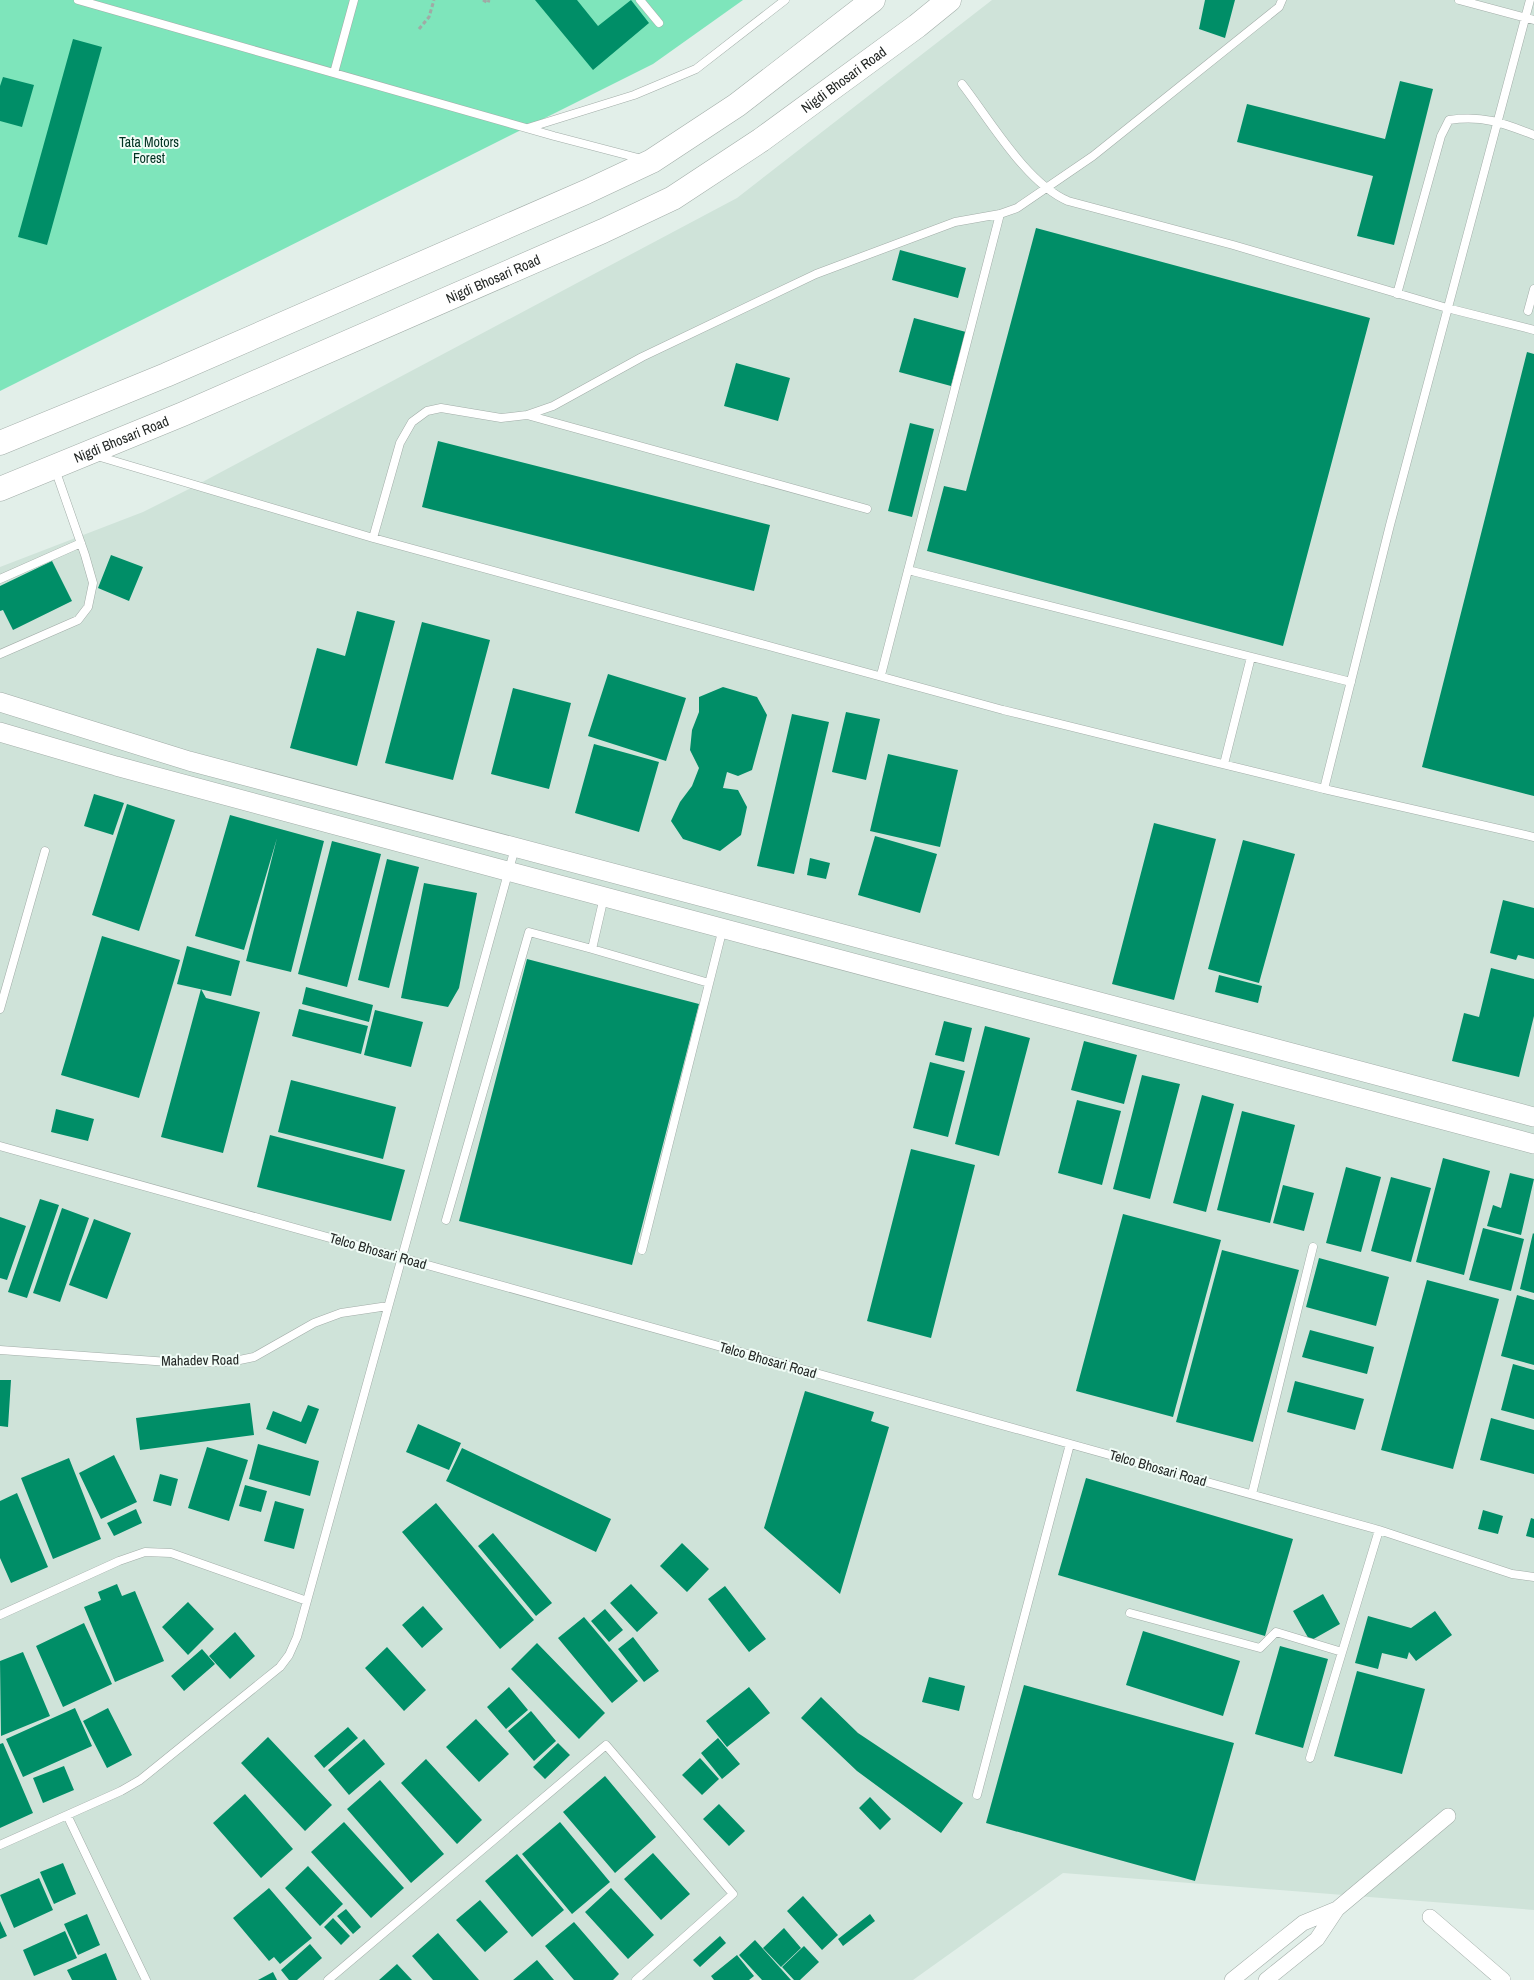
<svg xmlns="http://www.w3.org/2000/svg" width="1534" height="1980" viewBox="0 0 1534 1980" font-family="'Archivo Narrow',sans-serif">
<style>
.built{fill:#cfe3d9}
.green{fill:#7ee5bb}
.building{fill:#008e67}
.lines{fill:none;stroke-linecap:round;stroke-linejoin:round}
.service-casing{stroke:#a2ada8;stroke-width:9}
.minor-casing{stroke:#a2ada8;stroke-width:16}
.tertiary-casing{stroke:#a2ada8;stroke-width:20}
.primary-casing{stroke:#a2ada8;stroke-width:25}
.path{stroke:#a0aaa5;stroke-width:3;stroke-dasharray:4 2.5;stroke-linecap:butt}
.service{stroke:#fff;stroke-width:8}
.minor{stroke:#fff;stroke-width:15}
.tertiary{stroke:#fff;stroke-width:19}
.primary{stroke:#fff;stroke-width:24}
.labels{text-anchor:middle;dominant-baseline:central;stroke-width:4;stroke-linejoin:round;paint-order:stroke}
.street-label{font-size:14px;fill:#232725;stroke:#f0fcf6}
.park-label{font-size:14px;fill:#003222;stroke:#f0fcf6}
</style>
<rect width="100%" height="100%" fill="#e2efe9"/>
<path class="built" d="M992,0H1534V1910L1063,1873L913,1980H0V567L143,512L193,487L737,198Z"/>
<path class="green" d="M0,0H743L653,64L0,391Z"/>
<path class="building" d="M535,0H577L598,26L631,0L649,23L593,70Z
M1205,0H1235L1225,38L1199,29Z
M73,39L102,47L47,245L18,237Z
M3,77L34,85L22,127L0,121V86Z
M1400,81L1433,89L1394,245L1357,236L1373,176L1237,142L1247,104L1385,139Z
M1036,228L1370,318L1283,646L927,551L944,486L966,491Z
M900,250L966,268L958,298L892,280Z
M914,318L966,332L951,386L899,372Z
M1527,352L1534,354V796L1422,767Z
M736,363L790,378L778,421L724,406Z
M910,423L934,429L912,517L888,511Z
M438,441L770,525L754,591L422,507Z
M111,555L143,567L129,601L98,588Z
M52,561L72,601L13,630L3,610L0,611V586Z
M357,611L395,621L357,766L290,748L317,648L345,656Z
M422,622L490,640L453,780L385,763Z
M608,674L686,698L666,761L588,736Z
M723,687L757,697L767,715L752,770L738,776L727,772L723,788L738,790L747,807L741,835L720,851L683,839L671,821L680,802L692,786L699,768L690,750L692,730L699,712V697Z
M513,688L571,703L549,789L491,774Z
M846,712L880,719L866,780L832,772Z
M792,714L829,722L794,874L757,866Z
M594,744L659,762L639,832L575,813Z
M888,754L958,770L940,847L870,831Z
M94,794L124,803L113,835L84,826Z
M127,804L175,820L139,931L92,915Z
M230,815L324,841L291,972L246,961L277,838L244,950L195,936Z
M1154,823L1216,839L1174,1000L1112,984Z
M875,836L937,854L920,913L858,895Z
M1243,840L1295,854L1259,983L1208,969Z
M332,841L381,854L347,987L298,974Z
M810,858L830,863L826,879L807,875Z
M387,859L419,867L389,988L358,980Z
M424,883L477,893L459,988L448,1007L401,998Z
M1503,900L1534,908V959L1518,955L1516,960L1490,953Z
M102,936L180,960L139,1098L61,1075Z
M187,946L240,961L231,996L177,984Z
M527,959L699,1004L632,1265L459,1221Z
M1491,968L1534,979V1016L1519,1077L1452,1061L1464,1013L1479,1017Z
M1219,975L1262,986L1258,1003L1215,992Z
M306,987L373,1005L369,1022L302,1004Z
M201,989L206,998L260,1012L223,1153L161,1137Z
M299,1009L368,1026L361,1054L292,1036Z
M375,1010L423,1022L411,1067L364,1055Z
M944,1021L972,1028L964,1062L935,1055Z
M985,1026L1030,1038L999,1156L955,1144Z
M1084,1041L1137,1055L1124,1104L1071,1090Z
M930,1062L965,1071L948,1137L913,1128Z
M1142,1075L1180,1084L1150,1199L1113,1189Z
M291,1080L396,1107L383,1159L278,1132Z
M1202,1095L1234,1104L1206,1212L1173,1203Z
M1077,1100L1121,1111L1102,1185L1058,1173Z
M56,1109L94,1119L88,1141L51,1132Z
M1242,1111L1295,1125L1270,1223L1217,1210Z
M270,1135L405,1170L391,1221L257,1187Z
M911,1149L975,1165L931,1338L867,1321Z
M1443,1158L1490,1171L1464,1275L1416,1262Z
M1346,1167L1381,1177L1361,1252L1326,1243Z
M1510,1173L1534,1179L1521,1235L1487,1226L1493,1205L1501,1208Z
M1391,1177L1431,1188L1411,1262L1371,1251Z
M1283,1185L1314,1193L1304,1231L1273,1223Z
M40,1199L59,1205L27,1298L8,1292Z
M62,1208L89,1218L60,1302L33,1293Z
M1123,1214L1221,1240L1173,1417L1076,1391Z
M0,1217L26,1226L7,1280L0,1278Z
M94,1219L131,1233L107,1299L69,1285Z
M1483,1228L1524,1239L1511,1291L1469,1280Z
M1533,1233L1534,1234V1293L1520,1289Z
M1222,1250L1299,1270L1253,1442L1176,1422Z
M1319,1258L1389,1277L1376,1326L1306,1307Z
M1427,1280L1499,1299L1453,1469L1381,1450Z
M1517,1295L1534,1300V1365L1501,1356Z
M1310,1330L1374,1347L1367,1374L1302,1357Z
M1513,1364L1534,1370V1419L1501,1410Z
M0,1380H11L8,1427L0,1426Z
M1295,1381L1364,1399L1355,1430L1287,1412Z
M805,1391L874,1412L871,1421L889,1427L840,1594L764,1528Z
M250,1403L254,1435L140,1450L136,1418Z
M308,1405L319,1409L306,1444L266,1429L273,1411L301,1422Z
M1491,1418L1534,1430V1474L1480,1460Z
M418,1424L461,1443L449,1470L406,1452Z
M258,1444L319,1461L310,1496L249,1479Z
M207,1447L248,1460L229,1521L188,1508Z
M462,1448L611,1519L596,1552L446,1481Z
M114,1455L137,1502L101,1519L79,1473Z
M69,1458L101,1539L53,1559L21,1478Z
M160,1474L178,1479L171,1506L153,1501Z
M1086,1478L1293,1539L1265,1636L1058,1575Z
M245,1485L267,1491L261,1512L239,1506Z
M17,1493L48,1567L11,1583L0,1558V1501Z
M275,1501L304,1509L294,1549L264,1541Z
M436,1503L534,1620L500,1649L402,1532Z
M136,1509L142,1523L114,1536L107,1523Z
M1483,1510L1503,1516L1498,1534L1478,1529Z
M1531,1518L1534,1519V1538L1526,1536Z
M493,1533L552,1603L536,1616L478,1546Z
M682,1543L709,1569L687,1592L660,1566Z
M117,1584L122,1596L135,1591L164,1661L115,1682L84,1607L101,1600L98,1592Z
M631,1584L658,1613L637,1632L610,1603Z
M725,1586L766,1639L749,1652L708,1599Z
M1323,1594L1340,1624L1310,1641L1293,1611Z
M188,1602L214,1629L188,1655L162,1627Z
M423,1606L443,1629L422,1648L402,1625Z
M605,1609L623,1630L609,1642L591,1621Z
M1435,1611L1452,1635L1416,1661L1409,1652L1407,1659L1382,1653L1378,1669L1355,1663L1368,1616L1411,1628Z
M584,1617L638,1681L612,1703L558,1638Z
M84,1623L112,1684L63,1707L36,1646Z
M1143,1631L1240,1661L1223,1716L1126,1685Z
M235,1632L255,1656L230,1679L209,1656Z
M633,1637L659,1671L644,1682L618,1649Z
M537,1643L605,1713L579,1739L511,1669Z
M1280,1646L1328,1659L1303,1748L1255,1734Z
M387,1647L426,1690L404,1711L365,1668Z
M202,1649L215,1664L184,1691L171,1676Z
M23,1652L50,1716L1,1736L0,1661Z
M1357,1671L1425,1689L1402,1774L1334,1756Z
M929,1677L965,1686L959,1711L922,1702Z
M1024,1685L1234,1743L1195,1881L986,1823Z
M509,1687L528,1710L506,1729L487,1707Z
M749,1687L770,1713L727,1747L706,1721Z
M821,1697L858,1733L963,1803L941,1833L857,1771L801,1718Z
M75,1708L92,1746L23,1777L6,1739Z
M108,1708L132,1755L107,1768L83,1721Z
M531,1711L556,1741L534,1761L508,1731Z
M476,1719L509,1754L479,1782L446,1747Z
M348,1727L358,1738L324,1768L314,1756Z
M268,1737L332,1805L305,1831L241,1763Z
M718,1738L740,1764L722,1779L701,1753Z
M364,1739L385,1764L349,1795L328,1770Z
M3,1743L33,1813L0,1828V1744Z
M558,1743L570,1755L545,1779L533,1767Z
M700,1758L719,1779L702,1795L682,1775Z
M426,1759L482,1820L457,1844L401,1783Z
M64,1766L74,1790L43,1803L33,1778Z
M605,1776L656,1837L615,1873L563,1812Z
M380,1780L444,1854L411,1883L347,1809Z
M245,1794L293,1849L261,1878L213,1823Z
M870,1797L891,1819L880,1830L859,1808Z
M719,1804L745,1831L729,1846L703,1819Z
M344,1822L404,1888L371,1918L311,1852Z
M560,1822L610,1882L572,1914L522,1854Z
M653,1853L690,1894L661,1920L624,1879Z
M517,1854L564,1910L532,1937L485,1881Z
M63,1863L76,1894L54,1904L40,1872Z
M308,1866L343,1904L320,1926L285,1888Z
M39,1878L53,1910L14,1928L0,1895Z
M269,1888L312,1938L280,1964L274,1957L269,1961L233,1918Z
M611,1888L654,1935L628,1959L585,1912Z
M803,1896L838,1935L822,1950L787,1911Z
M480,1900L508,1932L485,1952L456,1920Z
M346,1909L361,1927L353,1934L337,1916Z
M87,1914L100,1945L78,1955L64,1924Z
M870,1914L875,1921L843,1946L838,1939Z
M333,1918L350,1936L341,1945L324,1927Z
M0,1921L7,1936L0,1939Z
M574,1922L619,1974L613,1980H574L545,1946Z
M784,1928L801,1948L781,1967L763,1948Z
M65,1931L77,1958L34,1976L23,1950Z
M438,1933L479,1980H433L412,1956Z
M720,1936L726,1943L700,1967L693,1960Z
M755,1940L791,1980H762L739,1955Z
M310,1944L322,1958L297,1980H289L281,1970Z
M804,1946L819,1962L800,1980H794L782,1967Z
M106,1953L117,1980H72L67,1970Z
M737,1955L754,1976L749,1980H714L711,1976Z
M537,1960L554,1980H513Z
M397,1964L412,1980H379Z
M273,1972L277,1980H258Z"/>
<g class="lines">
<g class="service-casing">
<path id="service" d="M78,0L554,136L642,159
M640,0L659,23
M1459,0L1534,20
M1530,0L1390,525L1324,789L1534,837
M334,73L354,0
M962,84C990,120 1026,183 1068,201L1233,245L1447,308L1534,330
M528,128L634,95L696,69L785,0
M1397,294L1441,136L1449,120C1483,115 1503,123 1534,135
M1528,311L1534,289
M527,415L867,509
M97,456L373,538L1003,710L1324,789
M373,538L400,443L412,422L427,411L441,408L501,418L527,415L553,406L642,357L816,274L955,222L1000,214L1017,208L1093,156L1279,7L1282,0
M908,570L1351,682
M0,579L81,543
M0,654L78,620L88,607L93,583L85,555L55,469
M881,675L1000,214
M1224,764L1251,657
M592,949L709,983
M0,1009L45,851
M0,1146L1379,1530L1512,1574L1534,1577
M446,1220L529,932L592,949L604,897
M642,1250L723,928
M0,1350L183,1363L230,1362L254,1357L314,1323L341,1313L388,1306
M1252,1494L1313,1247
M1130,1613L1260,1648L1276,1632L1342,1652
M0,1615L119,1561L145,1552L171,1553L307,1601
M1310,1758L1379,1530
M977,1795L1070,1444
M67,1815L146,1980
M0,1845L121,1791L140,1780L280,1667L289,1655L297,1637L515,848
M328,1980L606,1745L733,1894L636,1980"/>
</g>
<g class="minor-casing">
<path id="minor" d="M1430,1917L1503,1980
M1232,1980L1303,1923L1337,1909
M1266,1980L1317,1939L1337,1909L1448,1816"/>
</g>
<g class="tertiary-casing">
<path id="tertiary" d="M0,702L189,761L1534,1117
M0,732L116,766L507,871L1534,1144"/>
</g>
<g class="primary-casing">
<g id="primary">
<path d="M0,443L166,375L586,192L652,161L737,105L873,0"/>
<path id="s1" d="M0,489L183,414L603,231L673,198L761,140L917,26L949,0"/>
</g>
</g>
<path class="path" d="M483,0L488,3L489,0
M419,29L429,17L434,0"/>
<use href="#service" class="service"/>
<use href="#minor" class="minor"/>
<use href="#tertiary" class="tertiary"/>
<use href="#primary" class="primary"/>
</g>
<g class="labels">
<g class="street-label">
<text stroke="none"><textPath href="#s1" startOffset="941">Nigdi Bhosari Road</textPath></text>
<text stroke="none"><textPath href="#s1" startOffset="536">Nigdi Bhosari Road</textPath></text>
<text stroke="none"><textPath href="#s1" startOffset="131">Nigdi Bhosari Road</textPath></text>
<text transform="translate(378 1251) rotate(16)">Telco Bhosari Road</text>
<text transform="translate(200 1360) rotate(-1)">Mahadev Road</text>
<text transform="translate(768 1360) rotate(16)">Telco Bhosari Road</text>
<text transform="translate(1158 1468) rotate(16)">Telco Bhosari Road</text>
</g>
<g class="park-label">
<text x="149" y="142">Tata Motors<tspan x="149" dy="16">Forest</tspan></text>
</g>
</g>
</svg>
